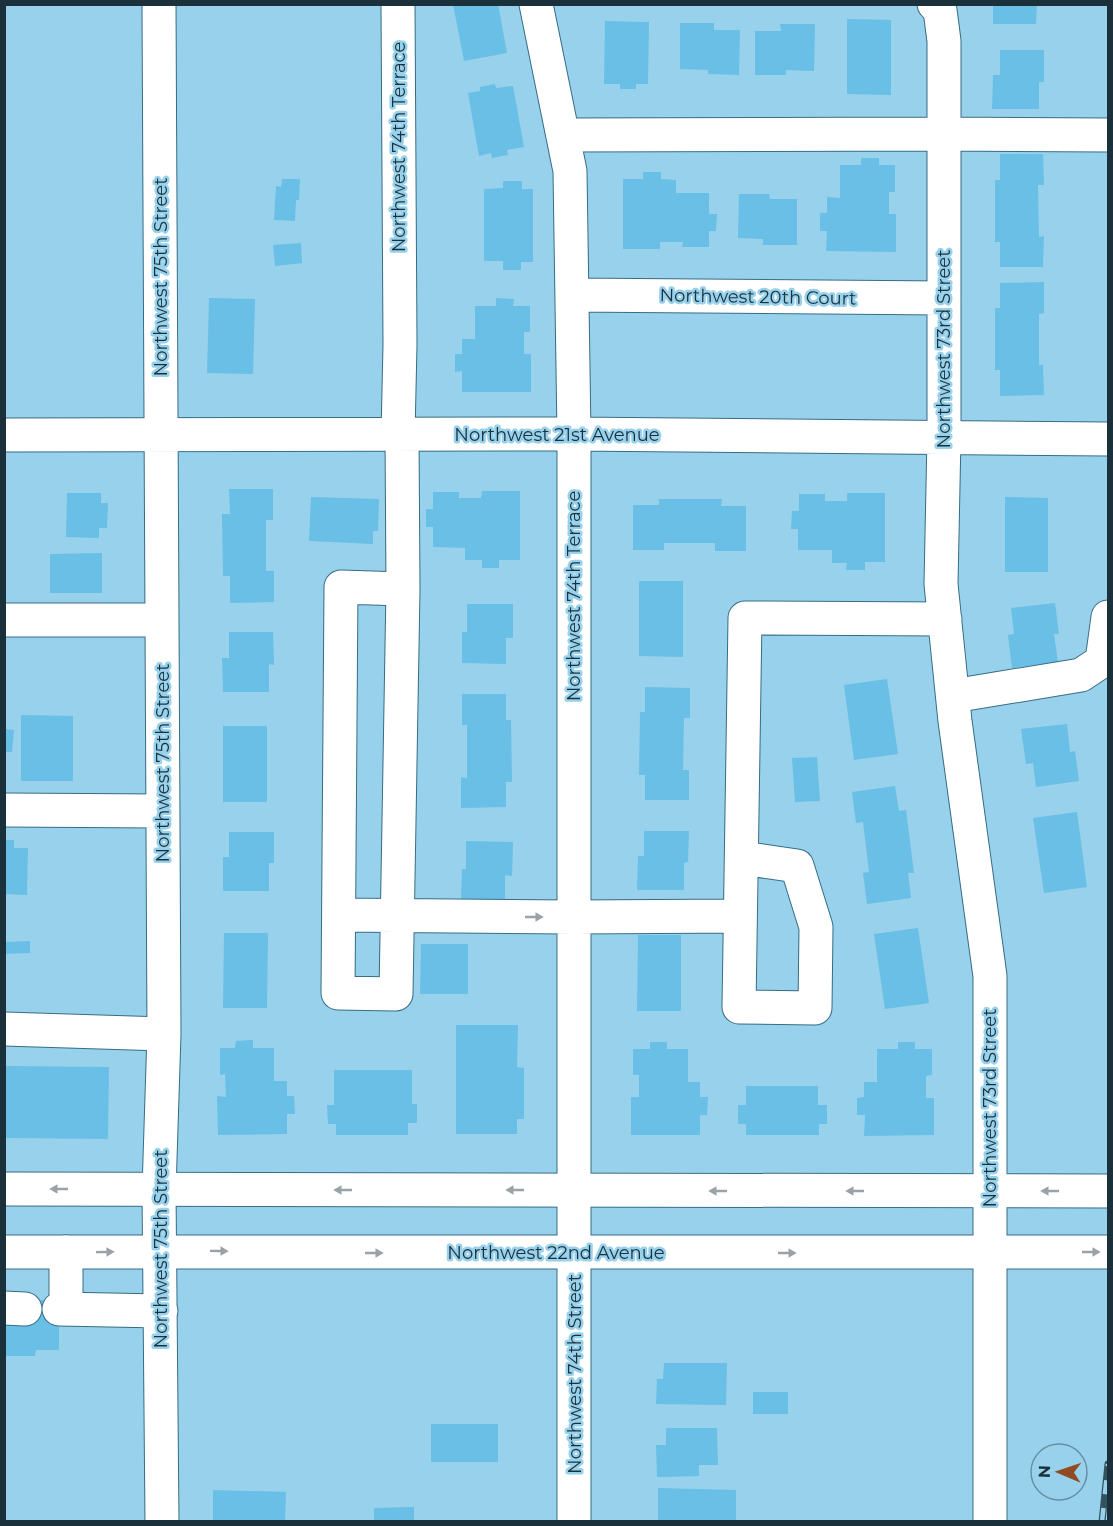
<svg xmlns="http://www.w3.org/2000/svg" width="1113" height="1526" viewBox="0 0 1113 1526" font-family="Montserrat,sans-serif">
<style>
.building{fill:#69bfe5}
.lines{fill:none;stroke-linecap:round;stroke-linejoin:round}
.minor-casing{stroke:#366d85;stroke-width:35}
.major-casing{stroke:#366d85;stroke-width:35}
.minor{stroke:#fff;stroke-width:33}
.major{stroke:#fff;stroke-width:33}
.rail-casing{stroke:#33515f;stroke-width:7}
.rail{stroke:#98d1eb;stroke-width:4.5;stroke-dasharray:14;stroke-linecap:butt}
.oneway{fill:#98a2a7}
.labels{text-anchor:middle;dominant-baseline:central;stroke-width:5;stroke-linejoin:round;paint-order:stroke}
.street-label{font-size:18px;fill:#1a313c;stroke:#98d1eb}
</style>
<rect width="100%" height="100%" fill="#98d1eb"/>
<path class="building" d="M453,4H498L507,53L464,61Z
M993,4H1037L1036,24H993Z
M847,19L891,20V95L847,94Z
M605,21L649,22L648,84H636V89H620V84H604Z
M680,23H714V30H740L739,75L708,74V70L680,69Z
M780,24H815L814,71L786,70V75H755V31H781Z
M1000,50H1044V82H1039V109H992L993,75H1000Z
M495,84L496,88L513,86L524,147L507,150L508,155L492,158L491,153L479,156L468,93L480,91V87Z
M1000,154H1043L1044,185H1038L1039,237L1044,236L1043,267H1000V242H995V180H1000Z
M861,158H879V165H895V192H889V214H896V252L826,251L827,231H820V213H827V197L840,198V165H861Z
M643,172H661V179L676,180V193H709V214H717L716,231H709V247H682L683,242H660V249H623V179H643Z
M282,179H300L299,200H296L295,221L274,220L276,186L281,187Z
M503,181H522V189H533V262H521V270H503V261H484V189L503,188Z
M739,194H769L770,199H797V245H763V239L738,238Z
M301,243L302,263L275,266L273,245Z
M1044,282V313L1039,314V365H1043L1044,395L1000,396V370H995V308H1000V283Z
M209,298L255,299L253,374L207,373Z
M496,298L514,299L513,306H530V332H524V354H531V392H462V371L455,372V354H462V339H475V306H496Z
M229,489H273V520H266V571H274V602L230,603V576H223L222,514H230Z
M482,491H520V560H499V568H482V560H465V548L433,547V527H426V509H433V492H459V498H481Z
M67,493H101V503H108L107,528H99V538L66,537Z
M847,493H885V562H865V570H846L847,563H832V550H798V529H791L792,511H799V494H825V501H847Z
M311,497L379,499L378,531H373V544L309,541Z
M1005,497L1048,498V572H1005Z
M659,499H722L721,506H746V551H715V543H664V550H633V505H659Z
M102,553V593H50V554Z
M639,581H683V657L639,656Z
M1055,603L1059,634H1054L1058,662L1012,668L1008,635L1014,634L1011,608Z
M467,604H513V638H506V664L462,663V632H467Z
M229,632H273L274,665L269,664V692H223L222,658H229Z
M887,679L898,754L854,760L844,685Z
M645,687L690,688V718H684L683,770H689V800H645V775H639L640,712H645Z
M462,694H506V720H511L512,782H506V807L461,808V777L467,778V725H462Z
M21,715L73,716V781H21Z
M1067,724L1070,752L1075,751L1079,781L1036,787L1033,763L1026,764L1021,729Z
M223,726H267V802H223Z
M4,729L14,730L12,752H4Z
M817,757L820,801L795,802L792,758Z
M895,786L899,811L906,810L914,873H908L911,898L867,904L863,873L869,872L863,822L856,823L852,792Z
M1077,812L1087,887L1044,893L1033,818Z
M644,831H689L688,862L684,863V890H637L638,856H644Z
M229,832H274V863H269V891H223V857H229Z
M4,840H14V848H28L27,895L4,894Z
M466,841L513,842L512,876L505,875V901L461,900L462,869H466Z
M918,928L929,1003L885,1009L874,934Z
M224,933H268L267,1008H223Z
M638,935H681V1011H637Z
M30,941V953L4,954V942Z
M421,944H468V994H420Z
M456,1025H518L517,1067L524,1068V1119H517V1134H456Z
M253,1040V1048H274V1081H287V1096H294L295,1114H287V1134L218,1135L217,1096L226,1097L225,1074L220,1075V1048H235L236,1041Z
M650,1042H667V1049H688V1082H700V1097H708L707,1115H700V1135H631V1097H639V1075H633V1049H650Z
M898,1042H915V1049H932V1075L926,1076V1098H934V1135L864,1136L865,1115H857V1098L864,1097V1082H877V1049H898Z
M4,1066L109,1067L108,1139L4,1138Z
M334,1070H412V1104H417V1123H408V1135H336V1124H328L327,1105H334Z
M746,1086H818V1105H827V1124H819V1135H746V1124H738V1105H746Z
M25,1300H59V1350H36L35,1356H4V1324Z
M664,1363H727L726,1405L656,1404L657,1379H663Z
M753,1392H788V1414H753Z
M431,1424H498V1462H431Z
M666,1428H717L718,1465H699V1476L657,1477L656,1445H666Z
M658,1488L736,1490V1522H658Z
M213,1490L286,1492L285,1522H213Z
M414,1507V1522H374V1508Z"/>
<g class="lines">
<g class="minor-casing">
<path id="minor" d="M159,4L164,1034L159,1190L162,1522
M398,4L400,345L398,434
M536,4L570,171L574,434V1522
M934,4L940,10L944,41V437L941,584L955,721L990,976V1522
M563,135L944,134L1108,135
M572,295L944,298
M402,434L403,589L396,994L338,993L341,587L403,589
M4,435L574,434L1108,439
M4,620H162
M953,696L1081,675L1102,661L1108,617
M4,810L162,811
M742,858L797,866L816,927L815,1008L739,1007L745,618L945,619
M339,915L574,917L740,916
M4,1029L164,1034
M4,1308L25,1309
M59,1309L161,1311
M66,1309V1252"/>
</g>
<g class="major-casing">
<path id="major" d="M4,1189L1108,1191
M4,1252H1108"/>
</g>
<use href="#minor" class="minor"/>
<use href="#major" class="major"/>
<g class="rail-casing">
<path id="rail" d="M1102,1522L1108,1464"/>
</g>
<use href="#rail" class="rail"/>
</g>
<defs><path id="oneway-solid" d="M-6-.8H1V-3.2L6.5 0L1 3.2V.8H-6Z" transform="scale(1.5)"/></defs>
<g class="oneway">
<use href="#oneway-solid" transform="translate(534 917)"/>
<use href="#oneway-solid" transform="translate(59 1189) rotate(-180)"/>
<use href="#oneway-solid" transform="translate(343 1190) rotate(-180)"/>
<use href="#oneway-solid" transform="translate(515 1190) rotate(-180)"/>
<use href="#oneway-solid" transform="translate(718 1191) rotate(-180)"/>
<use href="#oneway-solid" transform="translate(855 1191) rotate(180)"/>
<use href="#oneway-solid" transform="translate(1050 1191) rotate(-180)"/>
<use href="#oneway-solid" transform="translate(219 1251) rotate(1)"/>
<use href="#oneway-solid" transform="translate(105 1252) rotate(-1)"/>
<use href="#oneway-solid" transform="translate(1091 1252)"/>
<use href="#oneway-solid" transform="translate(374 1253)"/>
<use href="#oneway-solid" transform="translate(787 1253)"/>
</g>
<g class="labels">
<g class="street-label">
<text transform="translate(399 147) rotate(-90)">Northwest 74th Terrace</text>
<text transform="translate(161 277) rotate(-90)">Northwest 75th Street</text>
<text transform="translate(758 297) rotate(1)">Northwest 20th Court</text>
<text transform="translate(944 349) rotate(-90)">Northwest 73rd Street</text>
<text x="557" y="435">Northwest 21st Avenue</text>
<text transform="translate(574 596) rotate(-90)">Northwest 74th Terrace</text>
<text transform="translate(163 763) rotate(-90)">Northwest 75th Street</text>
<text transform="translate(990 1108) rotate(-90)">Northwest 73rd Street</text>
<text transform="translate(161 1249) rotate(-90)">Northwest 75th Street</text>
<text x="556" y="1253">Northwest 22nd Avenue</text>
<text transform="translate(575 1374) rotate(-90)">Northwest 74th Street</text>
</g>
</g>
<rect width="1113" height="1526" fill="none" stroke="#1a313c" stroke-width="12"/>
<g transform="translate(1059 1472) rotate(272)"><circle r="28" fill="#98d1eb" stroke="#6691a5" stroke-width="1.5"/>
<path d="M0-4.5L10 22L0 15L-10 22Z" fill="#914b22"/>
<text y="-9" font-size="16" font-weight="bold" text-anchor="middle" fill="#1a313c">N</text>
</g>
</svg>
